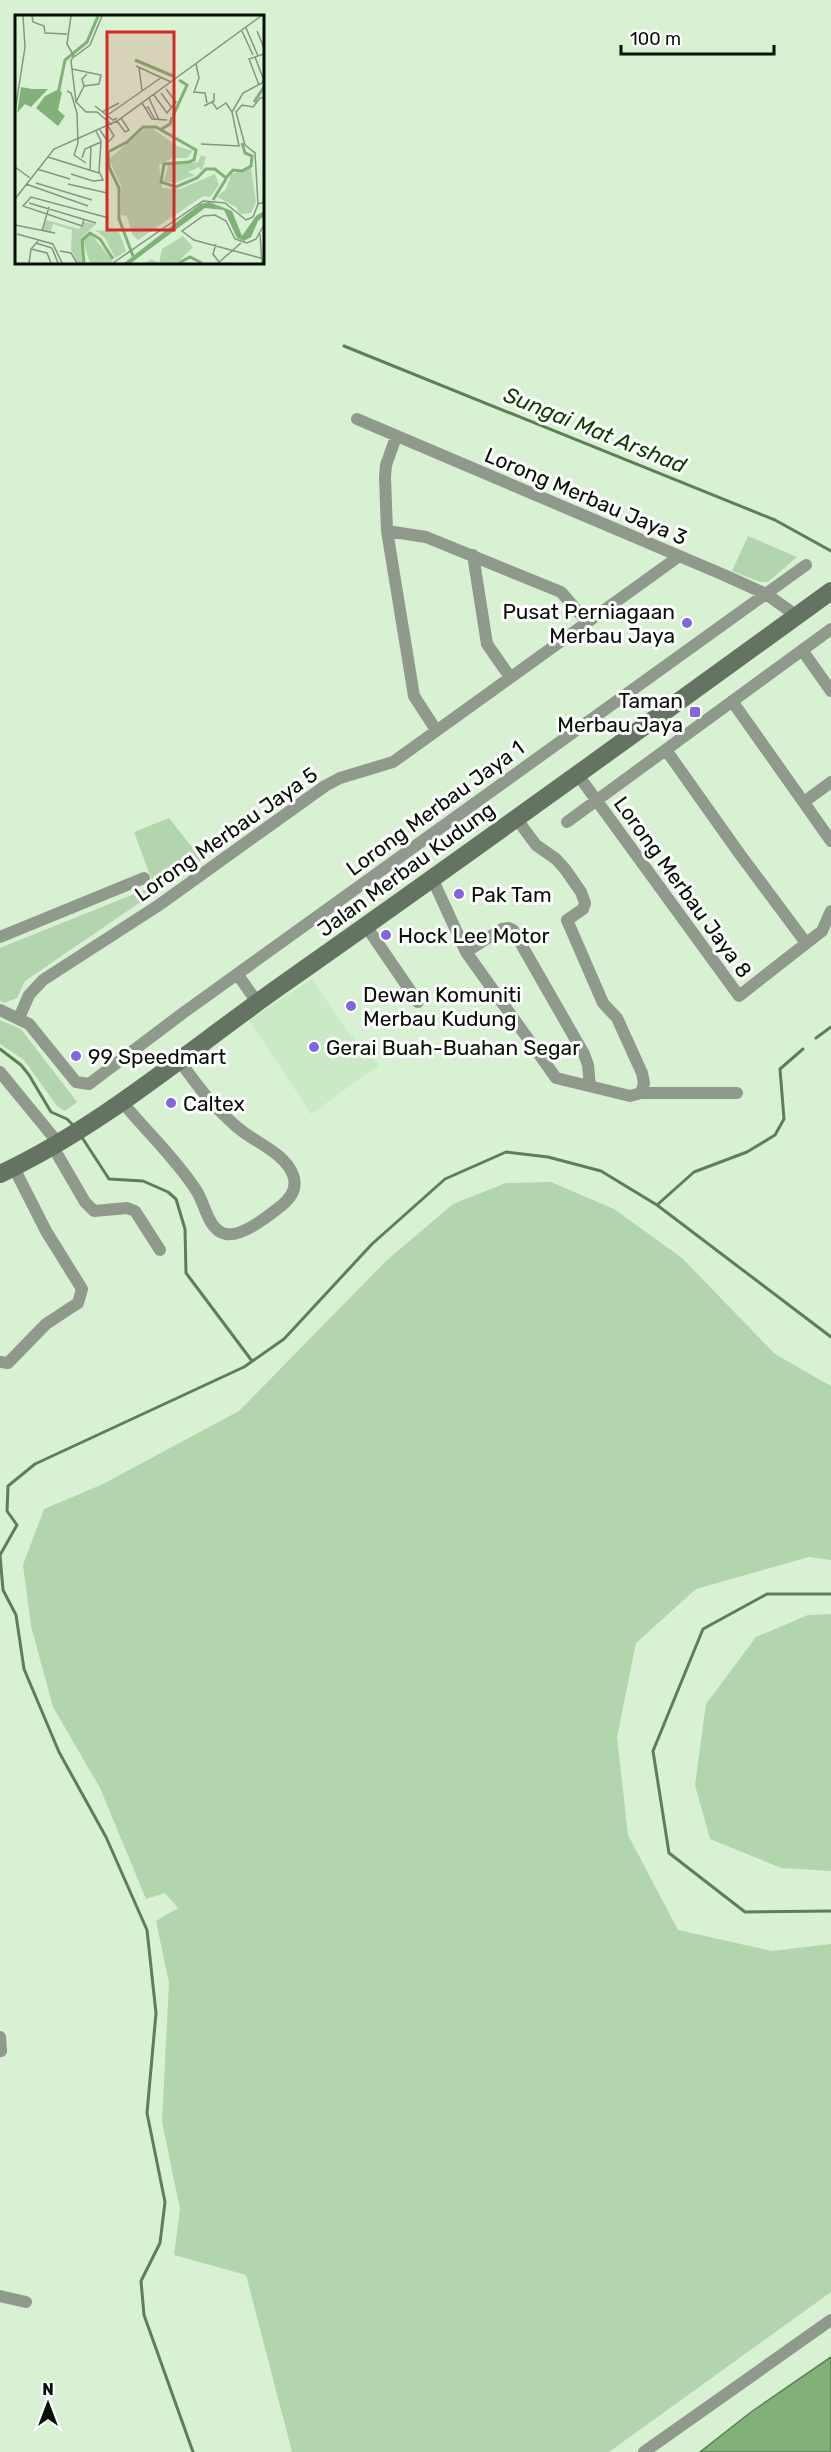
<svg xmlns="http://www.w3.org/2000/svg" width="831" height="2452" viewBox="0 0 831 2452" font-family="Rubik,sans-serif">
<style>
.built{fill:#cae9c5}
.green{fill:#b3d5ad}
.water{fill:#81b078;stroke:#5c7f56;stroke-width:1.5}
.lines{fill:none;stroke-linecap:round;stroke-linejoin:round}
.stream{stroke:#5c7f56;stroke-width:3}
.street{stroke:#8f9a8d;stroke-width:12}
.secondary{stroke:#657462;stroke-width:18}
.poi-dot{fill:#8265e0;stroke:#fff;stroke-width:2}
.labels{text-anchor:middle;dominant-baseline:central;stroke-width:6;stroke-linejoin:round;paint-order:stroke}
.street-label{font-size:21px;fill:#060e05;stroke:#fff}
.poi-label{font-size:21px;fill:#060e05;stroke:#fff;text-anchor:start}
.water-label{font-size:22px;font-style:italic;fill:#0f3f05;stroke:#fff}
.inset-river{fill:none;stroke:#81b078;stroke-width:3}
.inset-road{fill:none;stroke:#849681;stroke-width:1.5}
.view{fill:#d62828;fill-opacity:0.15;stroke:#d62828;stroke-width:3}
.inset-edge{fill:none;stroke:#060e05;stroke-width:3}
</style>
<rect width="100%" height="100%" fill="#d8f1d3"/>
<path class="built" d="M312,979L345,1028L379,1065L311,1114L249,1020Z"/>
<path class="green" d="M748,536L797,557L768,582H760L732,571Z
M169,818L202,860L25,981L17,998L4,1003L0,1001V948L154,886L134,832Z
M0,1020L21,1029L77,1102L65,1111L57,1106L24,1060L0,1044Z
M551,1182L614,1209L682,1258L775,1354L831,1386V1560L809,1557L696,1589L636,1643L617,1737L628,1835L678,1930L772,1951L831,1944V2292L609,2452H292L246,2275L174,2255L180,2209L162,2122L169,1983L156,1921L178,1908L165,1893L146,1899L100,1788L53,1707L31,1626L23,1565L44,1509L103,1484L239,1411L386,1261L453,1204L506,1183Z
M831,1614V1871L781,1868L710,1839L695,1785L706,1704L756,1637L808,1615Z"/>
<path class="water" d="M831,2357V2452H700L751,2412Z"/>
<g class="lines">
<path class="stream" d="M344,346L775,520L831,551
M816,1038L831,1027
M0,1049L21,1065L29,1075L51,1112L67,1119L74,1126
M83,1139L109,1179L143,1181L168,1192L176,1199L185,1229L186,1273L252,1361
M657,1205L694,1172L747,1152L775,1135L784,1119L780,1069L803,1049
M831,1594H767L703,1629L653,1751L669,1853L745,1912L831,1911
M193,2452L144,2315L141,2281L160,2243L165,2202L147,2113L156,2013L147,1930L106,1837L59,1752L24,1669L16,1615L3,1590L0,1555L17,1525L7,1511L8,1486L35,1464L244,1367L284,1339L372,1244L445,1179L506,1152L548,1157L601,1171L657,1205L831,1337"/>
<path class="street" d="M357,419L724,575L766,594L797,616
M396,437L386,465L385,477L387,531L414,696L436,730
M387,531L426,537L561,592L587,622
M473,555L487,644L510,677
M802,650L831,691
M732,701L831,841
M666,750L739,853L806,943
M578,775L739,996L822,931L831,911
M804,802L831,782
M516,818L536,845L556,859L565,869L581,892L585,903L583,909L567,920L603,1003L617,1018L642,1073L644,1083L641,1093
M567,822L831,629
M432,878L466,952L556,1078L630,1096L641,1093H737
M366,926L418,1002
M0,937L144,878
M466,952L502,929L509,928L513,930L584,1054L588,1065L590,1086
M238,975L257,1002
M0,1010L29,1024L76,1082L89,1084L183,1013L806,565
M19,1018L29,995L43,980L159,905L325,786L340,778L393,762L678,557
M0,1072L59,1144
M123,1103C147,1132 176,1159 196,1190C205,1203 208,1231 226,1234C243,1237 268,1216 281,1206C291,1198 298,1188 293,1175C285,1154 259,1144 242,1131C235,1126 228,1119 222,1113C205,1097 192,1078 179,1060
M53,1147L85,1202L94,1211L127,1208L135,1211L160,1250
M0,1362L8,1363L46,1324L78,1303L82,1289L46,1231L14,1168
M0,2037L1,2051
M0,2296L26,2302
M644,2452L831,2320"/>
<path class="secondary" d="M0,1174C102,1126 187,1052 279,987C464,857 648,724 831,591"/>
</g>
<g class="poi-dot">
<circle cx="687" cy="623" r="6"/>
<rect x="689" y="706" width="12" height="12" rx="3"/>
<circle cx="459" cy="894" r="6"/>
<circle cx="386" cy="935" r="6"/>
<circle cx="351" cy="1006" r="6"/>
<circle cx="314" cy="1047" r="6"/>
<circle cx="76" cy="1056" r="6"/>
<circle cx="171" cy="1103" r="6"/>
</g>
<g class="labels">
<g class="street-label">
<text transform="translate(586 496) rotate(23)">Lorong Merbau Jaya 3</text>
<text transform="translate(435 808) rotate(-36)">Lorong Merbau Jaya 1</text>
<text transform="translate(226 834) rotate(-35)">Lorong Merbau Jaya 5</text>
<text transform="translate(406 869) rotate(-36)">Jalan Merbau Kudung</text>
<text transform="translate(683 887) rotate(54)">Lorong Merbau Jaya 8</text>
</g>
<g class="poi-label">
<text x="675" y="611" text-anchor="end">Pusat Perniagaan<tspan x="675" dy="24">Merbau Jaya</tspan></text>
<text x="683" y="700" text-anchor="end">Taman<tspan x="683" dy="24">Merbau Jaya</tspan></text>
<text x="471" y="894">Pak Tam</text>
<text x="398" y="935">Hock Lee Motor</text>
<text x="363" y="994">Dewan Komuniti<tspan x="363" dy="24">Merbau Kudung</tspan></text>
<text x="326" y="1047">Gerai Buah-Buahan Segar</text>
<text x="88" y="1056">99 Speedmart</text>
<text x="183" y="1103">Caltex</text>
</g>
<g class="water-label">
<text transform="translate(595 430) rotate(22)">Sungai Mat Arshad</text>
</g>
</g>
<g transform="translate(15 15)">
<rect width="249" height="249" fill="#d8f1d3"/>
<path d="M137,113L162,131L178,136L172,143H157L144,150L147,173L165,174L200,159L204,170L195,182L188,181L123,225L117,219L112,201L106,200V171L94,144L129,114ZM186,140L191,142L187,156L184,152L173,157L180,160L160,168L149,166L153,150L183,147ZM236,153L241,187L236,198L225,199L221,192L202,182L211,174L216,159ZM31,205L64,214L69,207L81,209L65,224L69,248H63L56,235L57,215L38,209L35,218L28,216ZM80,215L104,217L111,236L100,243L90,223ZM76,219L98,246L95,248H75L68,226ZM168,221L178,232L162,248H130L136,244L144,248L147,234Z" fill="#b3d5ad"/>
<path d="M6,72L17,74H33L16,92L10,89L2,98ZM42,75L47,77L43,95L50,101L43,111L21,93L30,81ZM194,187L217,196L227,221L241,201L249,196V201L243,206L236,222L229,226L222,223L209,195L190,193L116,248H109L185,189Z" fill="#81b078"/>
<path class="inset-river" d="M120,45L158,61M43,79L50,45L72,27L83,1M239,87L249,72M158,101L172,70L164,65M145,115L155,109L157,102M198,185L211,164M118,241L104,204V173L94,152L93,137L112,127L128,112H141L181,135L179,145L174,147L149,149L146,167L161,172L182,163L191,154H200L211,163L218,155L227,156L236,151L237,141L230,138L227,128M69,248L67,225L75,218L85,224L98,244M164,248L175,242L187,248"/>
<path class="inset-road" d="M17,1L18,7L29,11L30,18L52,19M56,1L52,29L59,41M231,13L243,41M227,16L238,40M242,16L249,33M59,40L56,46L61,87L71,97H82L97,110M59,42L75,30L87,1M240,42L248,63M181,49L184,63L179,77L190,78L192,88M121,51L156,67M124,52L127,76M57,54L86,60L84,69L69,71M244,70L234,44L249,39M52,76L56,78L62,98L63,128L59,140L71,148M146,78L157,93M139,80L152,98L161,87L151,74M134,83L144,105M61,87L69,71L67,64L72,59M127,88L137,104L152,105M80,91L98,105L102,103M189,91L199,86V78M130,94L133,92L140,105M0,97L10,32L8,1M87,97L104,88M217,97L228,78L247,68L249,63M94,99L147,62M102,106L110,117L114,115L106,103M85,115L93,127L99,121L93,111M186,129L224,131L217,97L211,88L202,94L197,87M230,130L221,97L227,90L238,92L245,83H249M230,130L240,138L243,189M33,142L84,158M67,143L70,134L86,127M0,152L15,163M22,154L55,164M75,156L76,131M56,159L78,166L88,165L84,156L86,126L81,116M21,168L77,185M11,169L73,191M53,169L92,178M0,184L39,134L102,106L246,1M14,188L81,208M69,204L67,211L8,191L16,182L94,203M0,210L40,218M249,210L241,224L232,228L220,224L211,206L200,200L188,201L167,216L179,225L249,244M27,216L34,192M2,219L38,229L47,248M245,219L247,248M21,228L37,233L43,248M201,229L198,239L204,247M16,234L32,238L36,248M45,236L56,238L62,248M14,248L16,234L23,226M98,248L188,186L210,188L231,205L238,202L243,189L249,187M203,248L226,228"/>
<path class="view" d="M92,17H159V215H92Z"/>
<rect width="249" height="249" class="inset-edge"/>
</g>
<g transform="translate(48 2404)" stroke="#ffffff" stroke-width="4.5" paint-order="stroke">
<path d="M0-4.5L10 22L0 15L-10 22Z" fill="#060e05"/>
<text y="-9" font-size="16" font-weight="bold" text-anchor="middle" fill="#060e05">N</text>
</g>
<path d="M621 45v9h153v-9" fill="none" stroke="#060e05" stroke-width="3"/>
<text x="630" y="45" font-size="18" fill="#060e05" stroke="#ffffff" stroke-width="4.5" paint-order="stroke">100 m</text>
</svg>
